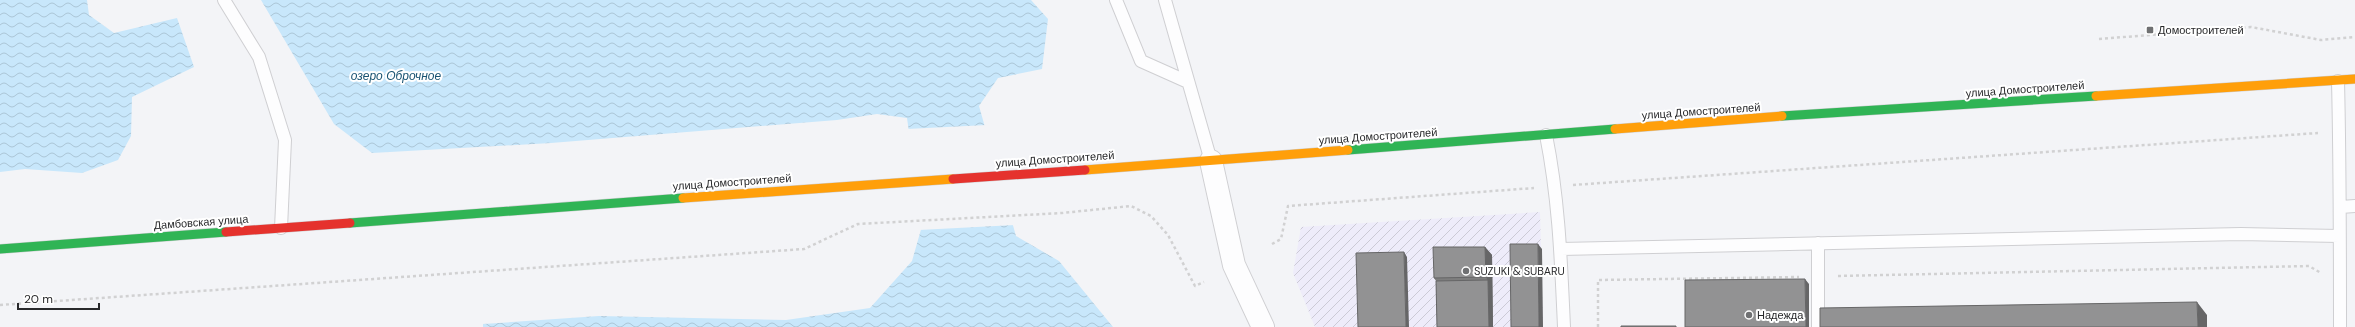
<svg xmlns="http://www.w3.org/2000/svg" width="2355" height="327" viewBox="0 0 2355 327" font-family="'DM Sans',sans-serif">
<style>
.industrial{fill:url(#industrial-furrows)}
.water{fill:url(#water-waves)}
.pier{fill:#f3f4f7}
.lines{fill:none;stroke-linecap:round;stroke-linejoin:round}
.lane-casing{stroke:#cfcfd2;stroke-width:14}
.street-casing{stroke:#cfcfd2;stroke-width:24}
.fast-casing{stroke:#cfcfd2;stroke-width:10}
.slow-casing{stroke:#cfcfd2;stroke-width:10}
.jam-casing{stroke:#cfcfd2;stroke-width:10}
.path{stroke:#d1d1d2;stroke-width:2.5;stroke-dasharray:3 3;stroke-linecap:butt}
.lane{stroke:#fdfdfe;stroke-width:12}
.street{stroke:#fdfdfe;stroke-width:22}
.fast{stroke:#30b455;stroke-width:9}
.slow{stroke:#ff9f0a;stroke-width:9}
.jam{stroke:#e5322d;stroke-width:9}
.wall{fill:#7e7e7e}
.shaded-wall{fill:#666667}
.building{fill:#929293;stroke:#666667}
.poi-dot{fill:#6f7072;stroke:#fff;stroke-width:1.5}
.labels{text-anchor:middle;dominant-baseline:central;stroke-width:4;stroke-linejoin:round;paint-order:stroke}
.poi-label{font-size:11px;fill:#28292b;stroke:#fff;text-anchor:start}
.street-label{font-size:11px;fill:#28292b;stroke:#fff}
.water-label{font-size:12px;font-style:italic;fill:#195372;stroke:#fff}
</style>
<defs>
<pattern id="industrial-furrows" width="10" height="10" patternUnits="userSpaceOnUse"><rect width="10" height="10" fill="#eeecfa"/><path d="M-1 1l2-2M0 10L10 0M9 11l2-2" fill="none" stroke="#cccad6"/></pattern>
<pattern id="water-waves" width="16" height="10" patternUnits="userSpaceOnUse"><rect width="16" height="10" fill="#c8e7fb"/><path d="M0 5q4-4 8 0t8 0" fill="none" stroke="#acc6d7"/></pattern>
</defs>
<rect width="100%" height="100%" fill="#f3f4f7"/>
<path class="industrial" d="M1540,212L1543,327H1315L1293,273L1301,227Z"/>
<path class="water" d="M0,0H87L89,15L114,33L177,18L194,67L132,97L131,136L118,160L82,173L25,169L0,172Z
M261,0H1031L1048,19L1042,69L998,78L979,106L1016,236L1059,261L1113,327H483V324L599,316L786,320L870,308L912,261L922,226L907,118L877,114L837,120L551,143L372,153L334,124Z"/>
<path class="pier" d="M987,125L1015,225L919,230L920,226L907,129Z"/>
<g class="lines">
<g class="lane-casing">
<path id="lane" d="M224,0L259,57L285,140L281,228
M1116,0L1141,61L1188,82
M1165,0L1211,161
M2338,81C2340,163 2340,245 2340,327
M1546,135C1559,200 1561,261 1564,327
M2341,207L2355,206
M1561,249L2241,234L2339,236
M1818,327V243"/>
</g>
<g class="street-casing">
<path id="street" d="M1211,161L1234,265L1263,327"/>
</g>
<g class="fast-casing">
<path id="fast" d="M1782,116L2096,96
M1348,150L1615,129
M350,223L683,198
M0,249L226,232"/>
</g>
<g class="slow-casing">
<path id="slow" d="M2096,96L2355,79
M1615,129L1782,116
M1085,170L1348,150
M683,198L953,179"/>
</g>
<g class="jam-casing">
<path id="jam" d="M953,179L1085,170
M226,232L350,223"/>
</g>
<path class="path" d="M2099,39L2251,27L2321,40L2355,37
M1573,185L2318,133
M1272,244L1281,239L1288,206L1534,188
M1838,276L2309,266L2321,273
M0,305L804,249L858,224L1062,213L1131,206L1151,216L1168,235L1195,286L1204,282
M1598,327V280L1799,277"/>
<use href="#lane" class="lane"/>
<use href="#street" class="street"/>
<use href="#fast" class="fast"/>
<use href="#slow" class="slow"/>
<use href="#jam" class="jam"/>
</g>
<path class="wall" d="M1485,247L1492,255L1493,327H1437L1436,281L1434,278Z"/>
<path class="shaded-wall" d="M1538,244L1542,249L1543,327H1539Z
M1485,247L1492,255L1493,327H1489L1488,281L1486,277Z
M1404,252L1407,257L1409,327H1406Z
M1805,279L1809,284V327H1806Z
M2197,302L2207,315V327H2198Z"/>
<path class="building" d="M1510,244H1538L1539,327H1511Z
M1433,247H1485L1486,277L1434,278Z
M1404,252L1406,327H1358L1356,253Z
M1805,279L1806,327H1685V280Z
M1488,280L1489,327H1437L1436,281Z
M2197,302L2198,327H1820V308Z
M1621,326H1676V327H1621Z"/>
<g class="poi-dot">
<rect x="2146" y="26" width="8" height="8" rx="2"/>
<circle cx="1466" cy="271" r="4"/>
<circle cx="1749" cy="315" r="4"/>
</g>
<g class="labels">
<g class="poi-label">
<text x="2158" y="30">Домостроителей</text>
<text x="1474" y="271">SUZUKI &amp; SUBARU</text>
<text x="1757" y="315">Надежда</text>
</g>
<g class="street-label">
<text transform="translate(2025 89) rotate(-4)">улица Домостроителей</text>
<text transform="translate(1701 111) rotate(-4)">улица Домостроителей</text>
<text transform="translate(1378 136) rotate(-4)">улица Домостроителей</text>
<text transform="translate(1055 159) rotate(-4)">улица Домостроителей</text>
<text transform="translate(732 182) rotate(-4)">улица Домостроителей</text>
<text transform="translate(201 222) rotate(-4)">Дамбовская улица</text>
</g>
<g class="water-label">
<text x="396" y="76">озеро Оброчное</text>
</g>
</g>
<path d="M18 303v6h81v-6" fill="none" stroke="#28292b" stroke-width="2"/>
<text x="24" y="303" font-size="12" fill="#28292b" stroke="#ffffff" stroke-width="3" paint-order="stroke">20 m</text>
</svg>
